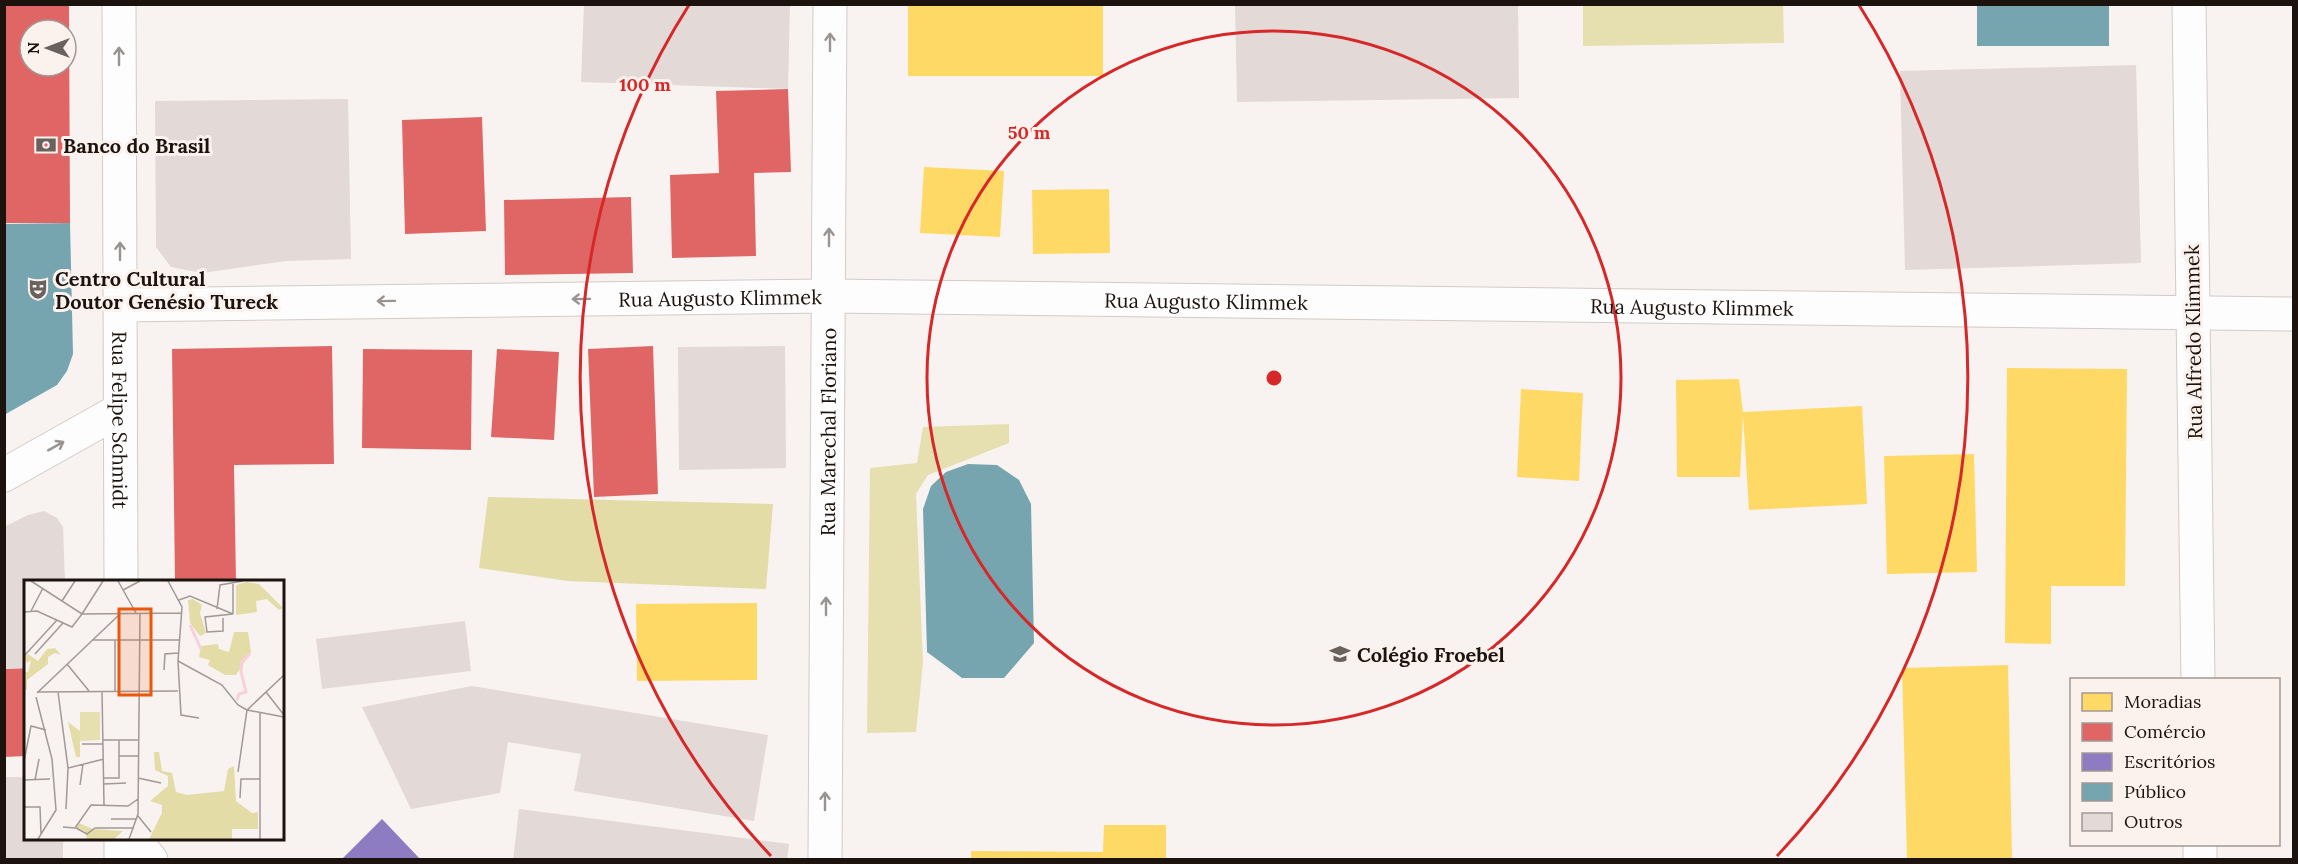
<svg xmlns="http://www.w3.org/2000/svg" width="2298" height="864" viewBox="0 0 2298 864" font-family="Lora,serif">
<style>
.green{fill:#e6dfb0}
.forest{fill:#e4dca6}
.homes{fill:#ffd966}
.shops{fill:#e06666;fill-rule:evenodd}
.offices{fill:#8e7cc3}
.public{fill:#76a5af}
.building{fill:#e3d9d7}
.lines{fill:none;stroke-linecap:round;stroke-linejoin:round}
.minor-casing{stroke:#d2cbc7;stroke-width:35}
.tertiary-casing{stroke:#d2cbc7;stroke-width:35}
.secondary-casing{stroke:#d2cbc7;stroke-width:35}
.minor{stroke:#fefdfd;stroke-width:33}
.tertiary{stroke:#fefdfd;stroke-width:33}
.secondary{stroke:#fefdfd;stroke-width:33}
.oneway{stroke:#989492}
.ring{fill:none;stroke:#d62828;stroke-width:3}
.labels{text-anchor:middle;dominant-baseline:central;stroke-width:6;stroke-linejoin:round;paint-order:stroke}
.poi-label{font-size:20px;font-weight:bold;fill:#1c130f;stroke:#fcf2ed;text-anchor:start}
.street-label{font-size:20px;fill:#1c130f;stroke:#fcf2ed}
.inset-river{fill:none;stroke:#f9cfdd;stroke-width:3}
.inset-road{fill:none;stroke:#a09996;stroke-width:1.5}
.view{fill:#e8590c;fill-opacity:0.15;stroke:#e8590c;stroke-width:3}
.inset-edge{fill:none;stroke:#1c130f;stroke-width:3}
.centre{fill:#d62828;stroke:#fcf2ed;stroke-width:3}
.ring-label{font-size:18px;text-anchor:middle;font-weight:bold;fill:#d62828;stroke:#fcf2ed;stroke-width:6;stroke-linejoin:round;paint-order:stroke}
</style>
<rect width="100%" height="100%" fill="#f8f3f0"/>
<path class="green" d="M1583,5H1783L1784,43L1583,46Z
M1009,424V443L928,475L916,494L923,663L916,732L867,733L870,468L917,463L923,427Z"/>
<path class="forest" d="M488,497L773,504L766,589L568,581L479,568Z"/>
<path class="homes" d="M908,4H1103V76H908Z
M924,167L1004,171L1000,237L920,233Z
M1109,189L1110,253L1033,254L1032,190Z
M2007,368L2127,369L2125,586H2051V644L2005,643Z
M1739,379L1743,412L1862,406L1867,504L1749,510L1743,415L1740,477H1677L1676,380Z
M1521,389L1583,393L1579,481L1517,477Z
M1974,454L1977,572L1887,574L1884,456Z
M757,603V680L637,681L636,604Z
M2008,665L2012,859L1907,860L1902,668Z
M1104,825H1166V860H971V851L1103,852Z"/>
<path class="shops" d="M4,4H69L70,223H4ZM30,30H66V66H30Z
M788,89L791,172L754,173L756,256L672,258L670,175L719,173L716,91Z
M482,117L486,231L405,234L402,120Z
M631,197L633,273L505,275L504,200Z
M332,346L334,464L234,465L236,582H175L172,349Z
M653,346L658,494L594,497L588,349Z
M363,349L472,350L471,450L362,448Z
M497,349L559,352L554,440L491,437Z
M26,668V756L4,757V669Z"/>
<path class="offices" d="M382,819L421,860H341Z"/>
<path class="public" d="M1977,4H2109V46H1977Z
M70,223L73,354L67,371L57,385L4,415V224Z
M968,464L997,465L1019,480L1031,504L1034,643L1004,678H962L927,652L923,509L931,486L946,472Z"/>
<path class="building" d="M584,4H790L788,89L581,82Z
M1235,4H1518L1519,98L1237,102Z
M2136,65L2141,263L1905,270L1900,71Z
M348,99L351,259L286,261L202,273L171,267L156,247L155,101Z
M785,346L786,468L679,470L678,347Z
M44,511L57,518L63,527L65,582H26V668L4,669V527L28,515Z
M465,621L471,671L322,689L316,639Z
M472,686L768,735L754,821L574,791L581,754L508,742L500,793L411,809L362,707Z
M4,777H26V838H63V860H4Z
M519,809L789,844L787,860H513Z"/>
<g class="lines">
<g class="minor-casing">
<path id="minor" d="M2193,311L2198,680
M4,475L120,410
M2200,844V860"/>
</g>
<g class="tertiary-casing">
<g id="tertiary">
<path d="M2189,4L2193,311"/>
<path id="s1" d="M120,305L828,296L2294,314"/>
<path d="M133,838L151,860"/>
<path id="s2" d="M825,860L830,4"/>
</g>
</g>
<g class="secondary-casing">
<g id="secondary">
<path id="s3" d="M119,4L121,582"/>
<path d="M121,838V860"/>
</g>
</g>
<use href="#minor" class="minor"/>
<use href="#tertiary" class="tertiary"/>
<use href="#secondary" class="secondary"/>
</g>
<defs><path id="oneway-shaft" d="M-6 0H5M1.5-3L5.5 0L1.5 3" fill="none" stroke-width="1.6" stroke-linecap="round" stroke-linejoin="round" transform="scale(1.5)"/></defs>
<g class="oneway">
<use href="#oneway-shaft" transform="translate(830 42) rotate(-90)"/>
<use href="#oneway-shaft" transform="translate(119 56) rotate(-90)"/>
<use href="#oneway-shaft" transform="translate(829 237) rotate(-90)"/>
<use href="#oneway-shaft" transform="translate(120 251) rotate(-90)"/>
<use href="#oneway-shaft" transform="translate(581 299) rotate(179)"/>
<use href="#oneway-shaft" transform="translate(386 301) rotate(179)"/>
<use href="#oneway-shaft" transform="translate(56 446) rotate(-29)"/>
<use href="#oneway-shaft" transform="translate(826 606) rotate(-90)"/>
<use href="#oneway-shaft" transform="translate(825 801) rotate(-90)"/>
</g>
<g class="ring">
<circle cx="1274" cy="378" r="347"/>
<path d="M771 856A694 694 0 0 1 689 5M1859 5A694 694 0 0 1 1777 856"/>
</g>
<defs>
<g id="bank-bare" transform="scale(1.62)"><path d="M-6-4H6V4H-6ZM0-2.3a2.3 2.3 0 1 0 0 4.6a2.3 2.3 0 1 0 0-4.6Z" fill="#69615e" stroke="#fcf2ed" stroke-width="2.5" paint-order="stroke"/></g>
<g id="theatre-bare" transform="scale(1.62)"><path d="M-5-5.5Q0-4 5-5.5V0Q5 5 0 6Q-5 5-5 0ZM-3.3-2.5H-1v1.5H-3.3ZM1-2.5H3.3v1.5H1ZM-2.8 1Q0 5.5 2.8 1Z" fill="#69615e" stroke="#fcf2ed" stroke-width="2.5" paint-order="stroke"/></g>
<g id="school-bare" transform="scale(1.62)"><path d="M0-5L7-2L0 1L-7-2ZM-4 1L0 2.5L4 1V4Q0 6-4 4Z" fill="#69615e" stroke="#fcf2ed" stroke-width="2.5" paint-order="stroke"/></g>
</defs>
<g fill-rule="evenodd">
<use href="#bank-bare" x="46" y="145"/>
<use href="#theatre-bare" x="38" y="289"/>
<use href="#school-bare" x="1340" y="654"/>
</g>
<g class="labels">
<g class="poi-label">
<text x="63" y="145">Banco do Brasil</text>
<text x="55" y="278">Centro Cultural<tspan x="55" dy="23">Doutor Genésio Tureck</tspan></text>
<text x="1357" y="654">Colégio Froebel</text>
</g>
<g class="street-label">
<text stroke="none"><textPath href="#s1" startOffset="600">Rua Augusto Klimmek</textPath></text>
<text stroke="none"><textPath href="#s1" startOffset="1086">Rua Augusto Klimmek</textPath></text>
<text stroke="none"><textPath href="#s1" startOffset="1572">Rua Augusto Klimmek</textPath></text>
<text transform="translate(2193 342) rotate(-91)">Rua Alfredo Klimmek</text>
<text stroke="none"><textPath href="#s3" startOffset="416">Rua Felipe Schmidt</textPath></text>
<text stroke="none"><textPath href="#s2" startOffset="428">Rua Marechal Floriano</textPath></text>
</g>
</g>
<g transform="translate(24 580)">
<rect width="260" height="260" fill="#f8f3f0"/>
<path d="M56,132H76V160L56,161Z" fill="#e6dfb0"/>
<path d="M222,2L235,4L259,28L255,30L243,19L232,21L233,32L212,35V5ZM169,19L178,25L176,33L182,53L176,56L166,43L164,20ZM210,52H224L227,72L212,95H201L184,85L186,80L175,77L177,66L194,64L195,69L205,72ZM31,68L37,75L31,73L24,77V84L3,100V110L0,109V92H4L7,80L3,83L0,77L4,74L14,81L23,69ZM44,142L56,151V177H52ZM130,172H135L138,191L148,193L152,212L163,215L200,211L204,189L210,186L212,221L228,233L234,232V249H208V259H118H125L138,233V225L126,221L144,206V196L131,190ZM55,243L69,249L99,251L90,259H63L61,251L52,248Z" fill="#e4dca6"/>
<path class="inset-river" d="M166,45L177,69M213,120L215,114L222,112L217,92L218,81L226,74"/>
<path class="inset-road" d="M7,1L58,34L158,33M94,1L112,33M144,1L158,27L154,81L198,105L214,125L223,130L260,95M209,4V34M99,10L116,1M155,20L166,16L209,34M38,21L51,1M193,29L196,5L219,1M7,31L19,8M0,32L13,31L48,47L58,34M58,34L79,1M199,38V51L183,52L181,37L209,34M68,60H156M91,60V111M11,74L39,43M0,76L33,40M154,81L157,135L175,138M43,84L65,111M140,90L141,74L154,73M78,111L80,225M13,112L154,111M34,112L44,188M242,112L260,135M13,113L96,34M12,117L28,179L32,230L14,259M79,160H114M58,164H79M95,176H115M0,181L7,146L22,150M214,192L223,130L260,137M80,198H95V160M114,198L137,203M0,200L26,199M11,200L15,179M80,204L102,203M56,205L59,184M216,218L217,199H236M0,227H16L17,254M42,229L44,188L80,179M114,236L127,252M87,239H113M39,247L51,248L67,225L104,226L114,219M52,248L63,254L71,248H110M105,259L114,234L116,33M236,259V133"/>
<path class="view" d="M95,29H127V115H95Z"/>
<rect width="260" height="260" class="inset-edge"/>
</g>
<circle cx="1274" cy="378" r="9" class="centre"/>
<g class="ring-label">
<text x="645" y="91">100 m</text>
<text x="1029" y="139">50 m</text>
</g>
<rect width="2298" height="864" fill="none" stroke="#1c130f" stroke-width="12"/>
<rect x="2070" y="678" width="210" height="168" fill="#fcf2ed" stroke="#a29994" stroke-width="1.5"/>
<rect x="2082" y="693" width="30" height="18" fill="#ffd966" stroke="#a29994" stroke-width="1.5"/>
<text x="2124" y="708" font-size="18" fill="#1c130f">Moradias</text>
<rect x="2082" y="723" width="30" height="18" fill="#e06666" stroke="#a29994" stroke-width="1.5"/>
<text x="2124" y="738" font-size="18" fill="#1c130f">Comércio</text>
<rect x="2082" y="753" width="30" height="18" fill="#8e7cc3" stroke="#a29994" stroke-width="1.5"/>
<text x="2124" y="768" font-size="18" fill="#1c130f">Escritórios</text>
<rect x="2082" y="783" width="30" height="18" fill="#76a5af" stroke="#a29994" stroke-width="1.5"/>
<text x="2124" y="798" font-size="18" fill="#1c130f">Público</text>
<rect x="2082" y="813" width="30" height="18" fill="#e3d9d7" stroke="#a29994" stroke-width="1.5"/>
<text x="2124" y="828" font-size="18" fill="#1c130f">Outros</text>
<g transform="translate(48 48) rotate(270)"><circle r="28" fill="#fcf2ed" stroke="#a29994" stroke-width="1.5"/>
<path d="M0-4.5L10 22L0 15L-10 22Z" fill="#69615e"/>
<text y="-9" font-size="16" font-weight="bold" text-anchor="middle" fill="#1c130f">N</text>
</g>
</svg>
